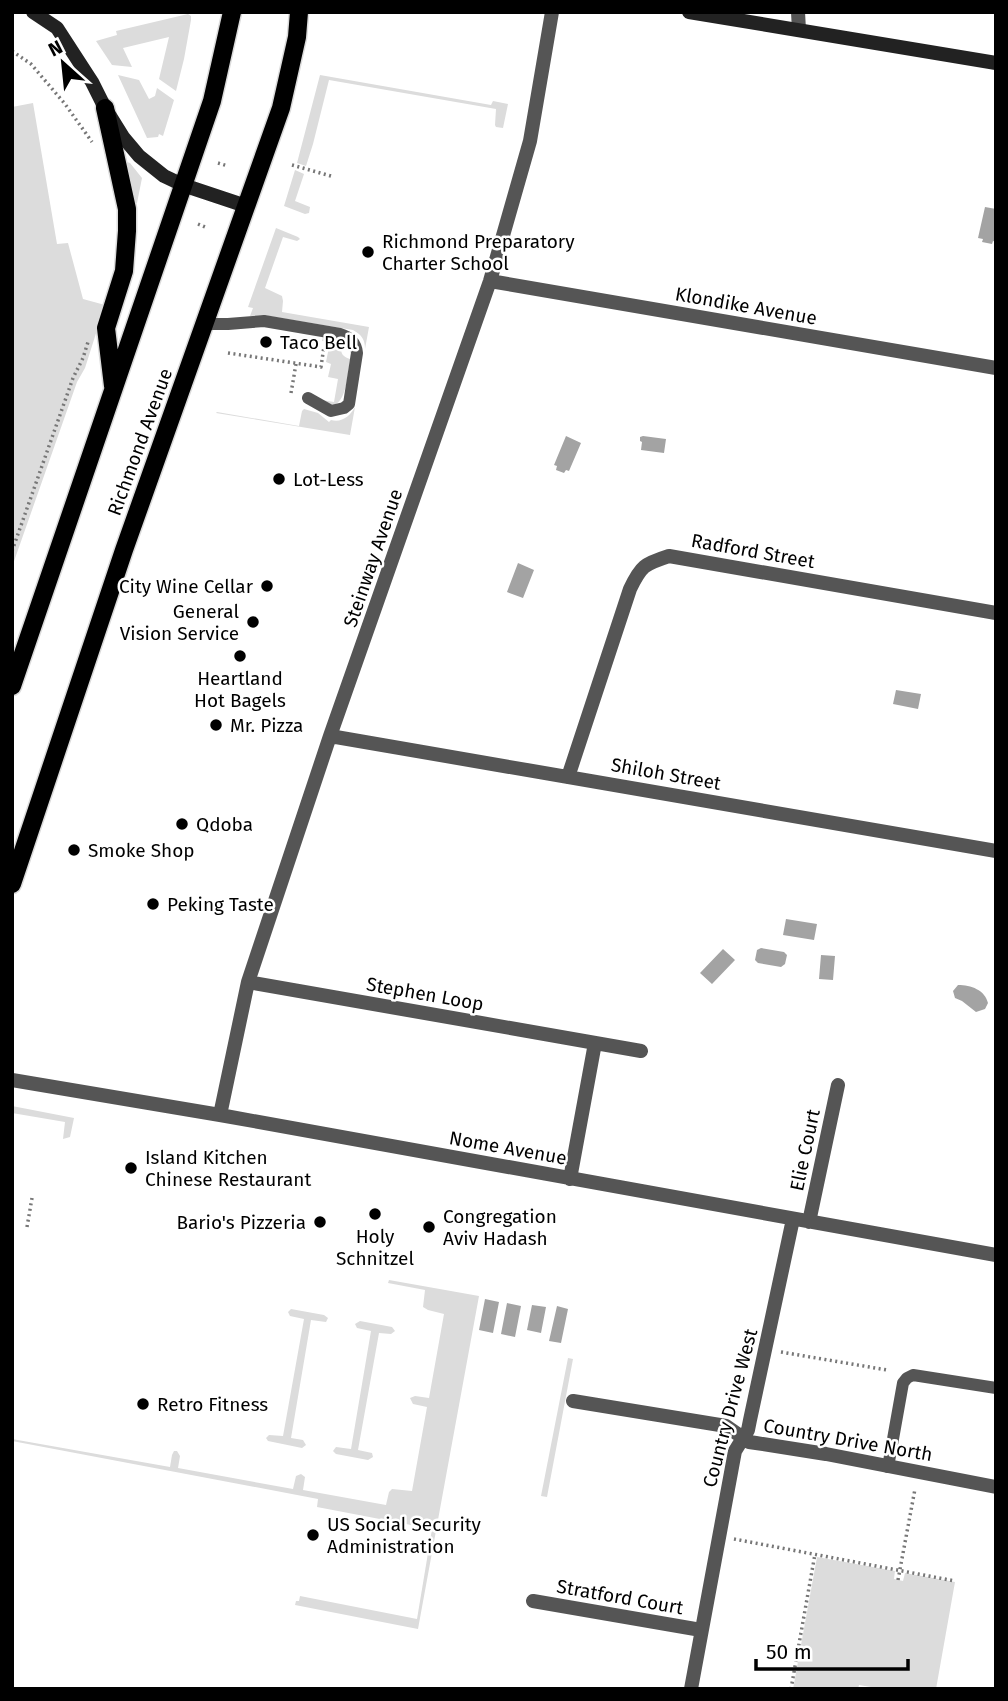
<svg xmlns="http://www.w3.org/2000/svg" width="1008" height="1701" viewBox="0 0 1008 1701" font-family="'Fira Sans',sans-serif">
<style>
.green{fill:#dcdcdc}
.water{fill:#a3a3a3}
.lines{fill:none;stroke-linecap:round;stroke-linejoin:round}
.primary-casing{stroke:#dbdbdb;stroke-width:21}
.path{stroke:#777;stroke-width:3.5;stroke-dasharray:2 3.5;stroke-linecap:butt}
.lane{stroke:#555;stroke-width:12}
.street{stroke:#555;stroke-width:14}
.secondary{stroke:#222;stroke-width:14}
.primary{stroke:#000;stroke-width:18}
.poi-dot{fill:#000;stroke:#fff;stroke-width:2.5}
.labels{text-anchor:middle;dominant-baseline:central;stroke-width:5;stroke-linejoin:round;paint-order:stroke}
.poi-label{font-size:19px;fill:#000;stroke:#fff;text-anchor:start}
.street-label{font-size:19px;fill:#000;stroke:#fff}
</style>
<rect width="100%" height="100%" fill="#fff"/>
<path class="green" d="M188,14L191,16V20L184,59L176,91L159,79L169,37L123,48L132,67L112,65L96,41L117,35L116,31Z
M118,75L139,80L149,99L155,96L157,88L174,100L163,136L159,134L158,137L147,138Z
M320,75L491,105L493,101L508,104L503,128L496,127L495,125L496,109L329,80L313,144L306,166L297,163Z
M33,103L57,244L68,243L83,299L105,305L85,368L77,382L12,567V107Z
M127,162L130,163L142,178L137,203L134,204Z
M295,170L304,174L295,201L310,207L309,213L305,214L284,206Z
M276,228L298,237L300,239L297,241L283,237L265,288L282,296L283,301L282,312L369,327L365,349C365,340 362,335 353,330L263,315L250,316L253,308L248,307Z
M323,337L337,340L344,343C339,351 341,356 350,359C348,370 347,406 331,405C331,405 321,401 321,400L334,402L338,379L328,377L331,364L326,362L330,342L322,341Z
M355,407L350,435L216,413L217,412L299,426L302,411L304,409L318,413L329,422L331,420C342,423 350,416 355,407Z
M12,1106L74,1118L70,1137L63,1139L65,1122L12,1113Z
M389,1280L479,1296L418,1629L295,1605L296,1601H299L300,1596L417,1619L432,1529L317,1507L318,1499L12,1441V1439L170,1467L172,1455L174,1451H177L180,1456L178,1468L293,1489L296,1476L301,1474L305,1477L303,1490L386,1505L389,1492L392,1489L412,1491L427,1407L413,1404L410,1398L415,1396L429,1398L444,1314L428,1310L423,1307L425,1290L388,1283Z
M291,1309L324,1315L328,1318L326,1322L311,1320L291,1438L303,1440L306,1445L302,1448L268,1441L266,1438L269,1435L283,1436L304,1319L290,1316L288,1312Z
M360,1321L392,1327L395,1331L391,1334L379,1333L358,1450L372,1453L373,1457L368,1460L336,1454L333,1451L336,1447L351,1449L371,1331L357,1328L355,1324Z
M568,1358L573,1359L547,1497L541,1496Z
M817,1557L895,1571L894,1579L903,1581L905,1573L955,1582L936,1689H883L859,1685L858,1689H793Z"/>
<path class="water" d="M985,207L996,209V242L993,241L992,244L982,242L983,239L978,238Z
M566,436L581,443L569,471L566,470L564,473L556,470L557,466L554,465Z
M643,436L666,439L664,453L641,450L642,442L640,441V437Z
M518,563L534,570L523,598L507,592Z
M896,690L921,694L918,709L893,704Z
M786,919L817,924L814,940L783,935Z
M761,948L784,952L787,955L785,964L781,967L758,963L755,960L757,950Z
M723,949L735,960L712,984L700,973Z
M821,955L835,956L833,980L819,979Z
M958,985C971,985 985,990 988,1003L985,1009L976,1012L962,1001L955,998L953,991Z
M485,1299L499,1302L493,1333L479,1330Z
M507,1303L521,1306L515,1337L501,1334Z
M532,1305L546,1307L541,1333L527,1330Z
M557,1306L568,1309L561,1343L549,1341Z"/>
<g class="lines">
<g class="primary-casing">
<path id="primary" d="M105,108L127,209V231L124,271L106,328L113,386
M12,686L212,101L232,12
M12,884L124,550L281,108L297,37L299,12"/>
</g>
<path class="path" d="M12,51L31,64L65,104L92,142
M218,163L228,166
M292,165L331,176
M198,224L205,227
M228,353L321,367L324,346
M291,393L296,364
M12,551L73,378L83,358L88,342
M27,1227L32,1198
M781,1352L887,1370
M734,1539L955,1581
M898,1580L915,1489
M791,1689L815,1554"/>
<path class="lane" d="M204,324H228L264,321L340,334C350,337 356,342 357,353L349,404L344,408L331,411L308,398
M888,1467L903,1383L907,1378L913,1375L996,1388"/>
<path class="street" d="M798,12L799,30
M490,281L996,368
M330,736L996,851
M568,777L630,589C641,566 644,564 669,556L996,613
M248,982L641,1051
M12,1080L220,1115L996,1255
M220,1115L248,982L330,736L490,281L530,141L552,12
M570,1179L595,1043
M809,1222L838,1085
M573,1401L726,1426L749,1442L756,1443L826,1454L996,1487
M533,1601L701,1630
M691,1689L735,1451L748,1430L750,1420L793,1219"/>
<path class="secondary" d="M33,12L57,28L92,82L105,108L123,137L139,156L164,176L183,185L246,206
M689,12L996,63"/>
<use href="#primary" class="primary"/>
</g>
<g class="poi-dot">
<circle cx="368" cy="252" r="7"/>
<circle cx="266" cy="342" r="7"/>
<circle cx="279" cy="479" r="7"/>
<circle cx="267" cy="586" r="7"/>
<circle cx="253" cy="622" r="7"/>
<circle cx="240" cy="656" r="7"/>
<circle cx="216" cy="725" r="7"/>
<circle cx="182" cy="824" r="7"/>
<circle cx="74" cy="850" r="7"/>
<circle cx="153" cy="904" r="7"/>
<circle cx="131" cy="1168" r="7"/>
<circle cx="375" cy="1214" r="7"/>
<circle cx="320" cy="1222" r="7"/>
<circle cx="429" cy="1227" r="7"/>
<circle cx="143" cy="1404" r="7"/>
<circle cx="313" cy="1535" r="7"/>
</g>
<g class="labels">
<g class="poi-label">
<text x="382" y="241">Richmond Preparatory<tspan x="382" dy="22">Charter School</tspan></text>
<text x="280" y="342">Taco Bell</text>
<text x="293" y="479">Lot-Less</text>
<text x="253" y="586" text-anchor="end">City Wine Cellar</text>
<text x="239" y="611" text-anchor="end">General<tspan x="239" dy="22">Vision Service</tspan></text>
<text x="240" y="678" text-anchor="middle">Heartland<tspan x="240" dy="22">Hot Bagels</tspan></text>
<text x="230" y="725">Mr. Pizza</text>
<text x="196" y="824">Qdoba</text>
<text x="88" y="850">Smoke Shop</text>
<text x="167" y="904">Peking Taste</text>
<text x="145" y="1157">Island Kitchen<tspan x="145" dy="22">Chinese Restaurant</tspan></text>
<text x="443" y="1216">Congregation<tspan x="443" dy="22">Aviv Hadash</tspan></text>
<text x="306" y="1222" text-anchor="end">Bario's Pizzeria</text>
<text x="375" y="1236" text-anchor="middle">Holy<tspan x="375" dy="22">Schnitzel</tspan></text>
<text x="157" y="1404">Retro Fitness</text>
<text x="327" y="1524">US Social Security<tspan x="327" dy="22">Administration</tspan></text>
</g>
<g class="street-label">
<text transform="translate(746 306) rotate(10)">Klondike Avenue</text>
<text transform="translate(140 442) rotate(-70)">Richmond Avenue</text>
<text transform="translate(753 551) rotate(10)">Radford Street</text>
<text transform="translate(373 558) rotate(-71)">Steinway Avenue</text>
<text transform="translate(666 774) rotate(10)">Shiloh Street</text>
<text transform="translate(425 994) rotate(10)">Stephen Loop</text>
<text transform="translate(508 1148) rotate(10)">Nome Avenue</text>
<text transform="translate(805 1150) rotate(-78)">Elie Court</text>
<text transform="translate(730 1408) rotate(-75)">Country Drive West</text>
<text transform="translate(848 1440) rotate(10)">Country Drive North</text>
<text transform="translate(620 1597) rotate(10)">Stratford Court</text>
</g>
</g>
<rect width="1008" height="1701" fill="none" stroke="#000000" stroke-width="28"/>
<g transform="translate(63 63) rotate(333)" stroke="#ffffff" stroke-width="5" paint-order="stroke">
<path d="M0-5L12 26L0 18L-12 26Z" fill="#000000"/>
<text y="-10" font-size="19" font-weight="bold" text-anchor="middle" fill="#000000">N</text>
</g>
<path d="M756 1659v10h152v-10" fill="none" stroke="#000000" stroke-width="3.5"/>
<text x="766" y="1659" font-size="21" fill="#000000" stroke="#ffffff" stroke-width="5" paint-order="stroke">50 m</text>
</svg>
